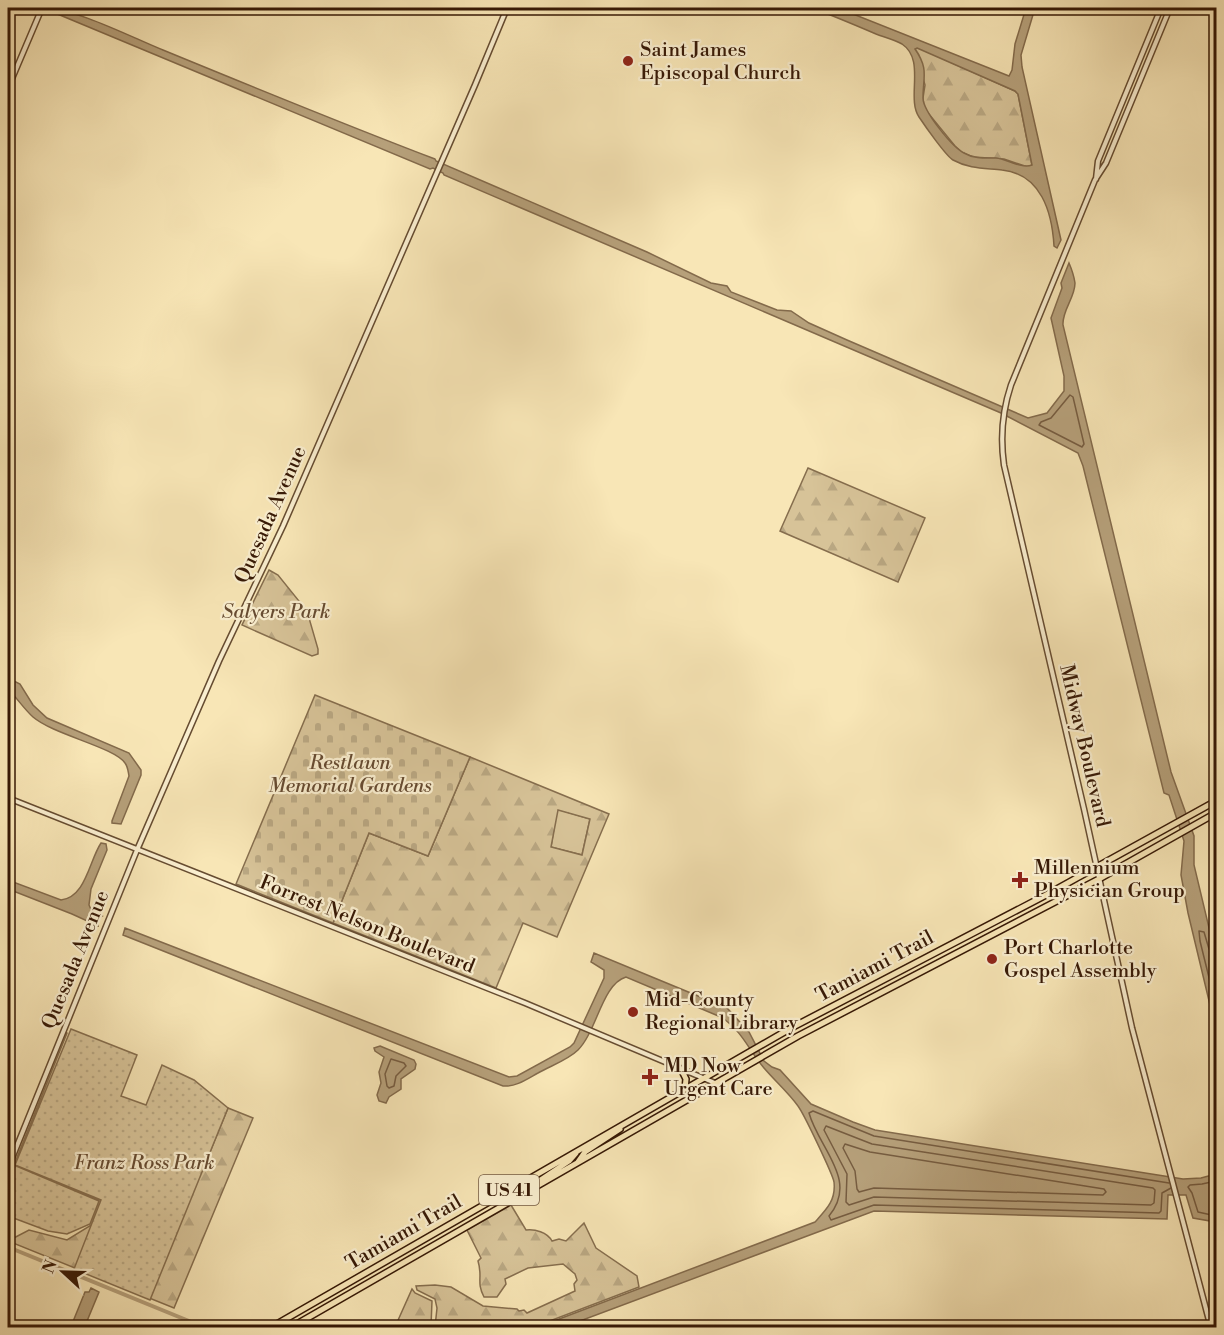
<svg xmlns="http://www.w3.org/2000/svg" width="1224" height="1335" viewBox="0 0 1224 1335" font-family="'Libre Bodoni',serif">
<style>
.grass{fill:#d7c398;stroke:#866e4e;stroke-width:1.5}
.forest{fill:url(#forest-firs);stroke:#866e4e;stroke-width:1.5;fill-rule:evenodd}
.cemetery{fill:url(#cemetery-stones);stroke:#866e4e;stroke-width:1.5}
.park{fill:url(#park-dots);stroke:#866e4e;stroke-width:1.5}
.water{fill:#b6a07a;stroke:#836a4b;stroke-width:1.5;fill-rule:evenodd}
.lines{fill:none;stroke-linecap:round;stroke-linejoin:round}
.shore{stroke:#765c40;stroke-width:1.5}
.canal{stroke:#b6a07a;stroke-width:4}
.minor-casing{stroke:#664c31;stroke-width:7}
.major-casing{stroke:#361805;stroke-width:8}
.minor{stroke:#faefd0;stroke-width:4}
.major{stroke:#f8e6b6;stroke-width:5}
.poi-dot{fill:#8f2418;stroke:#faefd0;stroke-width:2}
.labels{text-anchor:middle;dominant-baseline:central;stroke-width:4.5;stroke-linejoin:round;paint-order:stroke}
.shield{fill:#faefd0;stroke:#715842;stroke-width:1.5}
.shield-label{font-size:18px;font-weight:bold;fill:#361805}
.poi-label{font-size:20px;fill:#361805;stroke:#faefd0;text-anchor:start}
.street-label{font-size:20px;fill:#361805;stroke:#faefd0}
.park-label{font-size:20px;font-style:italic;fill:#664b31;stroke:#faefd0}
</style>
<defs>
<pattern id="forest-firs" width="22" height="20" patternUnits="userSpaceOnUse" patternTransform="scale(1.5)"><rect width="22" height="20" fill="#d7c398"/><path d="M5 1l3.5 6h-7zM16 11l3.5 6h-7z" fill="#b9a782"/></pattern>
<pattern id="cemetery-stones" width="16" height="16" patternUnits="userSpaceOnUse" patternTransform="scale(1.5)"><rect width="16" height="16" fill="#d7c398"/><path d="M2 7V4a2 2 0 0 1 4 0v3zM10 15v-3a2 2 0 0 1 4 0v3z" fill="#b9a782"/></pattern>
<pattern id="park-dots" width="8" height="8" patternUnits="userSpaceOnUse" patternTransform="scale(1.5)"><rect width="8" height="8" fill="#d7c398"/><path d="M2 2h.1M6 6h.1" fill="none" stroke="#b9a782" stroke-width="1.8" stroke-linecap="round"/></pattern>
</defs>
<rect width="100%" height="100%" fill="#f8e6b6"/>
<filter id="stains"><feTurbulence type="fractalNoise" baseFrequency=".00333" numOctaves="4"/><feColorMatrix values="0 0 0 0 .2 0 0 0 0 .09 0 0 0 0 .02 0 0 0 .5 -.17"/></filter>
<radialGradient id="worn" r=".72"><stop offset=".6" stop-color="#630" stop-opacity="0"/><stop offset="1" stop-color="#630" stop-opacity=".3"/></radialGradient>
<path class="grass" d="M557,809L590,819L582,855L551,847Z"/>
<path class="forest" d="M917,47L1015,91L1018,94L1032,165L1028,167L1004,159L973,157L963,153L955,146L924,108L923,98L925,85L915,49Z
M808,468L925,518L898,582L780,531Z
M269,570L278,575L307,611L318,649V654L312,656L242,625Z
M470,757L609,814L557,937L523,923L496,988L333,923L369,833L428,856ZM558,810L590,819L582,855L551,847Z
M228,1108L253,1118L174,1308L8,1241L29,1230L67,1240L210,1152Z
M511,1205L526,1230C535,1229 547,1232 552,1241L559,1239L566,1241L584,1223L596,1248L637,1276L639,1287L534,1327H435L437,1308L435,1299L417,1290L416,1286L435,1285L451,1287L483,1306L517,1309L519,1311L524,1310L527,1313L575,1291L574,1284L577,1280L575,1274L563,1264L528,1268L505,1279L506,1284L497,1297H484C476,1282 483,1277 478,1261L481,1258L467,1230Z
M412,1289L415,1293L432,1301L431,1326L395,1327Z"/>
<path class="cemetery" d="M315,695L470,757L428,856L369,833L333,923L236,884Z"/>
<path class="park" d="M71,1029L137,1055L121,1096L146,1105L162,1065L194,1080L228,1108L150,1300L74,1269L101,1200L15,1165Z
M65,1032L67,1033L14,1165L99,1201L90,1224L67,1234L48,1231L8,1216V1173Z"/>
<path class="water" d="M43,8C73,7 133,38 163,50C253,87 343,124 435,159L436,161L647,252L711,283L727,286L731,292L777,310L791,311L809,323L847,340L1028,418L1047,413L1064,391V376L1051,318L1062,288L1061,283L1069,263C1072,270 1074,276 1075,283C1075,298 1062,310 1063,325L1171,772L1194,836V865L1216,957V1030L1188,913L1181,875L1184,841L1169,795L1164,793L1083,466L1078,453L1001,413L444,175L443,173L433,168L430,169Z
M812,8H838L1009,76L1012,70L1015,44L1026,8H1035L1021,55L1022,67L1061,240L1057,248L1054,246C1052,212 1041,174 1002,170C986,168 969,169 953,160C946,156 925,126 919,117C906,98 926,60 902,44C895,40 884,37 876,34C855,25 834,16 812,8ZM917,48L1015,91L1018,94L1032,165C1021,169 1007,159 996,158C985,158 974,159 964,153C952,147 923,111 923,98C923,77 929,69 915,49Z
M8,678L20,684L33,705L47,718L129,753L141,770V775L121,824L112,823V821L129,776C128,771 128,767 125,763C114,747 54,735 33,717C24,709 17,698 8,689Z
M101,843L106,844L107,850L91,889L89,905L92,912L102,916L96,919L98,926L72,914L8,889V880L61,900C86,897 89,861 101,843Z
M125,928L509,1077L517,1076L570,1047L574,1043L604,978V970L591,962L594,953L727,1008L749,1032L764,1061L772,1067L780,1070L811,1104L853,1122L875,1130L1183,1179L1201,1178L1216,1174V1222L1193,1218L1186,1195H1168L1167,1219L874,1211L564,1327H538L815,1222C827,1209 836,1200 834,1182C833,1175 804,1114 798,1106C788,1092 775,1081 764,1068C748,1049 744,1034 723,1018L626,977C602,984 597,1031 578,1050C568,1060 550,1066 538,1073C527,1079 516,1087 503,1086L123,935Z
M380,1046L414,1060L416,1064L415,1069L401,1079V1089L389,1097L386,1103L379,1101L377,1095L381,1083L379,1072L384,1057L375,1051L374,1048Z
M91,1288L99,1292L87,1321L72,1324L85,1292H89Z"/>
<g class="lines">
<path class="shore" d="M1070,395L1073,397L1084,444L1082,447L1039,425L1041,422L1051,418Z
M1216,952L1209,949L1204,932L1199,931L1200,941L1216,1006
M391,1059L404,1063L406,1066L396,1076L394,1086L389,1088L387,1086L385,1074Z
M826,1126L872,1144L1153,1188L1155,1190L1154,1203L1151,1205L874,1197L849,1205L846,1202L847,1174L824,1130Z
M845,1144L870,1152L1104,1189L1106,1192L1103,1195L874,1188L859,1192L857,1189L855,1171L843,1148Z
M1216,1181L1202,1184L1190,1185L1188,1187L1192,1193L1198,1212L1216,1216
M1169,1183L874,1136L813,1111L809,1113C819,1149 859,1180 829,1216L831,1220L874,1205L1159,1213L1161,1211L1162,1193L1171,1188"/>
<path class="canal" d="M8,1247L206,1328"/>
<g class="minor-casing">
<path id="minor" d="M1170,8L1106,163L1095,180L1011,385C1002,412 1000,437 1004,465L1084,809L1132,1028L1211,1328
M8,88L42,8
M1096,179L1098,161L1161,8
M8,798L525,1003L715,1083
M8,1168L137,850L219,661L283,526L475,85L507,8"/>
</g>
<g class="major-casing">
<path id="major" d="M681,1069L686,1079L685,1089
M578,1162L585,1152L620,1129
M533,1185L569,1161L576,1153
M270,1328L793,1027L1046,895L1216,801
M290,1328L798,1036L1099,879L1216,813"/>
</g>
<use href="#minor" class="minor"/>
<use href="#major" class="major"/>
</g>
<g class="poi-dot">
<circle cx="628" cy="61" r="6"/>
<path d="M1017 871h6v6h6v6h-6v6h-6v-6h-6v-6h6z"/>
<circle cx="992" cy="959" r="6"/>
<circle cx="633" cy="1012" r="6"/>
<path d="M647 1068h6v6h6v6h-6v6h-6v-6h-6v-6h6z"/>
</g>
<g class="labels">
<rect class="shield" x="479" y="1175" width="60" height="30" rx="4.5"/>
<g class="shield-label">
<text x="509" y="1190">US 41</text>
</g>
<g class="poi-label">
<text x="640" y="50">Saint James<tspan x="640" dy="23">Episcopal Church</tspan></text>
<text x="1034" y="868">Millennium<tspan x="1034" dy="23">Physician Group</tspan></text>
<text x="1004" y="948">Port Charlotte<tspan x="1004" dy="23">Gospel Assembly</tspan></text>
<text x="645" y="1000">Mid-County<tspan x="645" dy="23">Regional Library</tspan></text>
<text x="664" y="1066">MD Now<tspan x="664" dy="23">Urgent Care</tspan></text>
</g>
<g class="street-label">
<text transform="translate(271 515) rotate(-66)">Quesada Avenue</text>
<text transform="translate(1084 746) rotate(77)">Midway Boulevard</text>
<text transform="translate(367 925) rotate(22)">Forrest Nelson Boulevard</text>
<text transform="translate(76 960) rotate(-68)">Quesada Avenue</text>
<text transform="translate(875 967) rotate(-28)">Tamiami Trail</text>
<text transform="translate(404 1233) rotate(-30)">Tamiami Trail</text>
</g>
<g class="park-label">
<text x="276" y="612">Salyers Park</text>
<text x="350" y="763">Restlawn<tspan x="350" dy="23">Memorial Gardens</tspan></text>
<text x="144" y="1163">Franz Ross Park</text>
</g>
</g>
<rect width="1224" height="1335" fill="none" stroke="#f8e6b6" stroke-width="30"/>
<rect x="9" y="9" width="1206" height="1317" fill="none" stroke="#361805" stroke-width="3"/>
<rect x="15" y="15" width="1194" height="1305" fill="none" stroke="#361805" stroke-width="1.5"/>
<g transform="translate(63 1272) rotate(292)" stroke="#faefd0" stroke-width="4.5" paint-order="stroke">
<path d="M0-4.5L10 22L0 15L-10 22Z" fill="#361805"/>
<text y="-9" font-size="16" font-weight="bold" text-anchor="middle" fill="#361805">N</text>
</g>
<rect width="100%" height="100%" filter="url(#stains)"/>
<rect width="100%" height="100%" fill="url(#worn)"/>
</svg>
